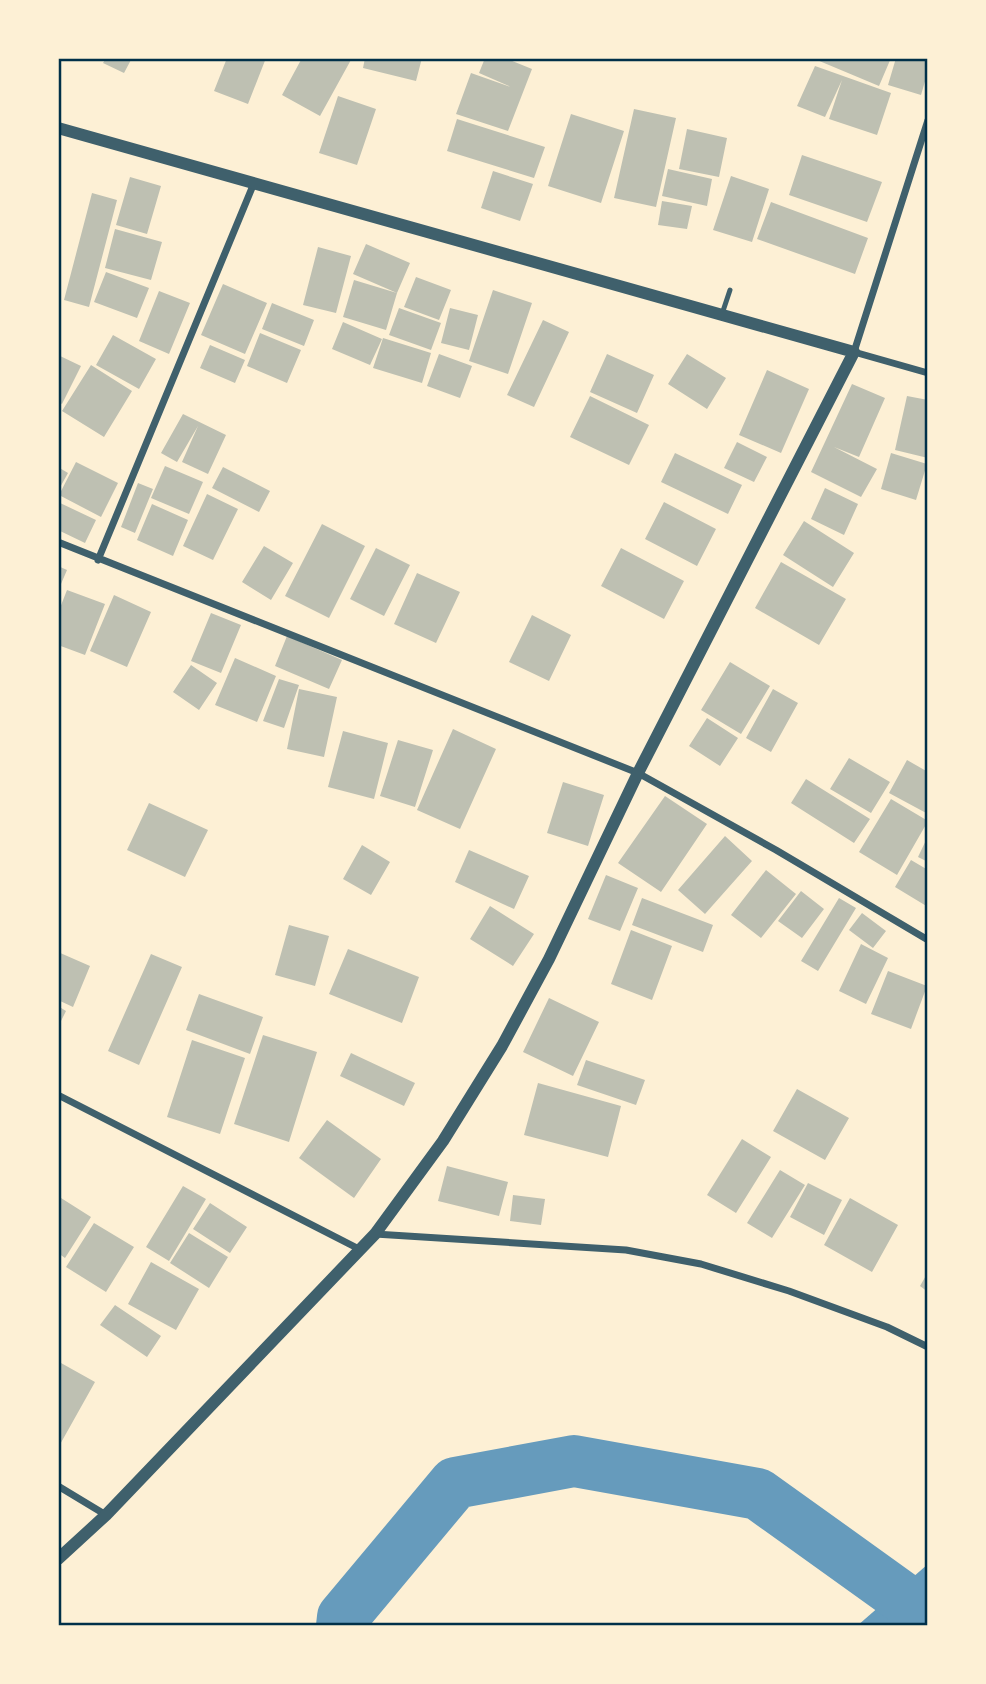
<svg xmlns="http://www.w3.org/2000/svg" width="986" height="1684" viewBox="0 0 986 1684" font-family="Barlow,sans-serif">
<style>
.water{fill:#669bbc}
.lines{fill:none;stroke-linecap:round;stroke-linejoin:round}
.river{stroke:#669bbc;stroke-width:52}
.building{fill:#bec0b2}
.service{stroke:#3f606c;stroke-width:5}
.minor{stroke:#3f606c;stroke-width:7}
.tertiary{stroke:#3f606c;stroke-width:12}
.neatline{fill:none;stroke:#003049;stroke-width:2.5}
</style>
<rect width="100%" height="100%" fill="#fdf0d5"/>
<path class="water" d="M928,1564V1626H857Z"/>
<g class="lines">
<path class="river" d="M342,1626L343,1617L455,1483L574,1461L758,1494L928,1616"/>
</g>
<path class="building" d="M106,58H132L124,73L103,63Z
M227,58H266L248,104L214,91Z
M302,58H352L320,116L282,95Z
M365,58H422L416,81L363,68Z
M485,58H505L532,69L508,131L456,114L471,73L511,87L479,73Z
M818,58H891L879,86L817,60Z
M896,58H928V71L921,95L888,85Z
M815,66L891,93L877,135L829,119L842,80L825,117L797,106Z
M338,96L376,109L357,165L319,153Z
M634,109L676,118L656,207L614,198Z
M571,114L624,131L601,203L548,186Z
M457,119L545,147L534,178L447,151Z
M687,129L727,138L719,177L679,169Z
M802,155L882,182L867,222L789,195Z
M668,169L712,179L707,206L662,196Z
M493,171L533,184L520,221L481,208Z
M731,176L769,189L752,242L713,230Z
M130,177L161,186L147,234L116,225Z
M92,193L117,200L89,307L64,300Z
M662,201L692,206L687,229L658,225Z
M771,202L868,238L855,274L757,239Z
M115,229L162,242L151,280L105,268Z
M366,244L410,263L397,293L386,330L343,317L354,280L397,293L353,274Z
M318,247L351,256L336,313L303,305Z
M106,272L149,288L137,318L94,302Z
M416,277L451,290L439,320L404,307Z
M223,284L267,303L245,354L201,335Z
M493,290L532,303L508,374L469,361Z
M159,291L190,303L169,354L139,341Z
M272,303L314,320L304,346L262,329Z
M399,308L441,323L431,350L389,335Z
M450,308L478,315L469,350L441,343Z
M543,320L569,332L534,407L507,395Z
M343,322L382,339L370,365L332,349Z
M260,333L301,350L287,383L247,366Z
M113,335L156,359L139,389L96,365Z
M383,338L431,353L422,383L373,368Z
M210,345L245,360L235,383L200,368Z
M439,354L472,366L460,398L427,386Z
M607,354L654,375L637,413L590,392Z
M687,354L726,378L707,409L668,384Z
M58,355L81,366L62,404L58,402Z
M91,365L132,391L104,437L62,411Z
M767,370L809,389L781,453L739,435Z
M852,384L885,398L859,457L834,447L877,469L861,497L811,472Z
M590,396L649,425L629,465L570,437Z
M907,396L928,400V458L895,450Z
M183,414L226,435L208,474L182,462L198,426L177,462L161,453Z
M737,442L767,457L754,482L724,468Z
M675,453L742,485L728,514L661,482Z
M891,453L927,464L916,500L881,489Z
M76,462L118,483L101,517L59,495Z
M165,466L203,482L189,514L151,498Z
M58,467L68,473L58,491Z
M223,467L270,491L259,512L212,488Z
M138,483L153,489L135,533L121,527Z
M825,488L858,504L844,535L811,519Z
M207,494L238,509L213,560L183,546Z
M58,502L96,520L85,543L58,530Z
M664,502L716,529L697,566L645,539Z
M152,504L188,520L173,556L137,540Z
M804,521L854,553L833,587L783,555Z
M322,524L365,546L329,618L285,596Z
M264,546L293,563L271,600L242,582Z
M376,548L410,565L384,616L350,599Z
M621,548L684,581L664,619L601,586Z
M781,562L846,599L819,645L755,608Z
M58,566L67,570L58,591Z
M417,573L460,592L436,643L394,624Z
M67,590L105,604L85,655L58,645V613Z
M114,595L151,612L127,667L90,651Z
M211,613L241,625L221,673L191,661Z
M532,615L571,635L549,681L509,662Z
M287,636L342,660L329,689L275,666Z
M235,658L276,676L257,722L215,705Z
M730,662L770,686L741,734L701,710Z
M191,665L217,683L199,710L173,692Z
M279,679L299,685L284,728L263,721Z
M299,689L337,697L324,757L287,749Z
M773,689L798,703L771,752L746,738Z
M707,718L738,738L720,766L689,746Z
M453,729L496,749L460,829L417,810Z
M343,731L388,743L374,799L328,787Z
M398,740L433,750L415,807L380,796Z
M849,758L890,782L871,813L830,789Z
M907,760L928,772V814L889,793Z
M806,779L870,819L854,843L791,803Z
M563,782L604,795L588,846L547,833Z
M665,796L707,824L661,892L618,863Z
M891,799L928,821L897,875L859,852Z
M149,803L208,830L185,877L127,850Z
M725,836L752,861L705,914L678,890Z
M928,836V862L918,857Z
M362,845L390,862L371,895L343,879Z
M469,850L529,876L514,909L455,882Z
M911,860L928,870V907L895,887Z
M766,870L796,894L761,938L731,915Z
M606,875L638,888L620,931L588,919Z
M801,891L824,909L802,938L778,921Z
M642,898L713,925L703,952L632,925Z
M839,898L856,908L818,971L801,961Z
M490,906L534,934L513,966L470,939Z
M862,913L886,931L873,948L849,930Z
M289,925L329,936L315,986L275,975Z
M631,930L672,946L652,1000L611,984Z
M861,944L888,958L866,1004L839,991Z
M348,949L419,977L402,1023L329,994Z
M58,952L90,966L73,1007L58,1000Z
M151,954L182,967L139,1065L108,1051Z
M888,971L927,986L911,1029L871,1014Z
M199,994L263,1017L250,1054L186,1030Z
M549,998L599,1022L573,1076L523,1052Z
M58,1006L66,1011L58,1027Z
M263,1035L317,1052L289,1142L234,1124Z
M192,1040L245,1058L220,1134L167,1117Z
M351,1053L415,1083L404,1106L340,1076Z
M586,1060L645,1080L636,1105L577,1085Z
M538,1083L621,1106L608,1157L524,1135Z
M797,1089L849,1118L825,1160L773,1131Z
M327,1120L381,1159L354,1198L299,1158Z
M742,1139L771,1157L736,1213L707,1195Z
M447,1166L508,1182L499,1216L438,1201Z
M780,1170L805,1185L772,1238L747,1223Z
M808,1183L842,1200L824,1235L790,1217Z
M183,1186L206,1199L169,1261L146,1247Z
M513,1195L545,1199L541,1225L510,1221Z
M61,1198L91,1217L65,1258L58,1253V1203Z
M850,1198L898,1225L872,1272L824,1245Z
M210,1203L247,1227L230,1253L193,1229Z
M94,1223L134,1247L106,1292L66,1267Z
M189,1233L228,1257L209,1288L170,1263Z
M151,1262L199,1289L176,1330L128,1304Z
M928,1272V1292L920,1286Z
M115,1305L161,1336L147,1357L100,1325Z
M61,1363L95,1382L58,1448V1369Z"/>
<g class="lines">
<path class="service" d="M722,314L730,290"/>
<path class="minor" d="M928,120L854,352L928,373
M58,542L638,773L776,850L928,940
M98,560L254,183
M58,1095L359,1249
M375,1234L626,1250L701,1264L789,1291L887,1327L928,1347
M58,1486L106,1515"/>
<path class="tertiary" d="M58,128L854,352L638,773L549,959L502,1046L443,1141L375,1234L106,1515L58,1559"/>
</g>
<rect width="986" height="1684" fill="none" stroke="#fdf0d5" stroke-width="119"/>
<rect x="60" y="60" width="866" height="1564" class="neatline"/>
</svg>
